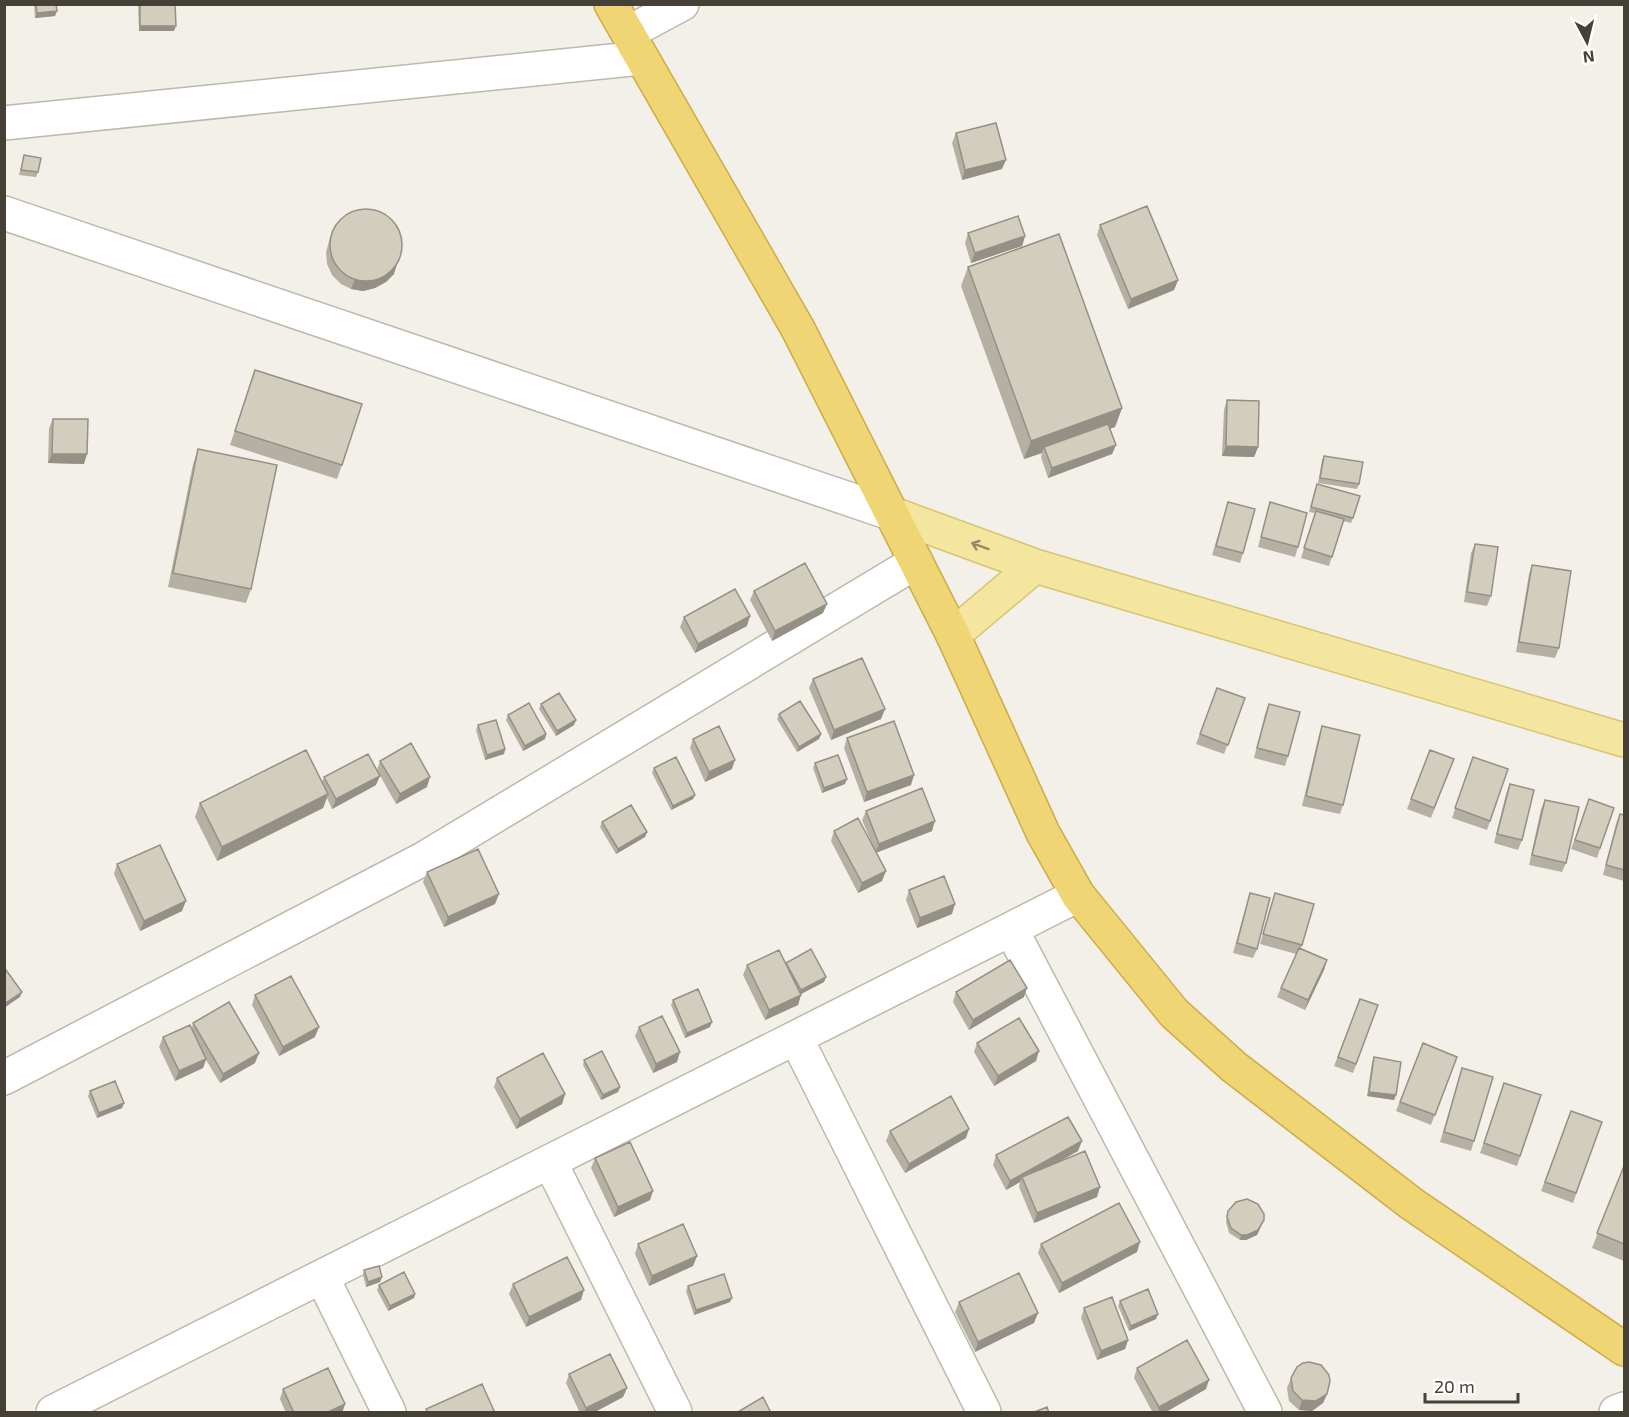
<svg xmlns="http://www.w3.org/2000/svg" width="1629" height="1417" viewBox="0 0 1629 1417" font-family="'Exo 2',sans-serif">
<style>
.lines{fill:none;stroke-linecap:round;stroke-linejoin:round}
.minor-casing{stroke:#bdb9ab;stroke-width:36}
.major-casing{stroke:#d8c570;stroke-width:36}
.highway-casing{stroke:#ceac46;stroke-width:36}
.minor{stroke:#fff;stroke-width:33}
.major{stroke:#f4e69f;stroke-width:33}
.highway{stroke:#f0d575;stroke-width:33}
.wall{fill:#b5b0a3}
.shaded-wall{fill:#949085}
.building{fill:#d3cdbe;stroke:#949085;stroke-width:1.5}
.oneway{stroke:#948b66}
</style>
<rect width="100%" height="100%" fill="#f2f0e8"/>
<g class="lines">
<g class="minor-casing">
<path id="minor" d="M628,33L682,4
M4,123L641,58
M4,213L893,514
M1078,895L1011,929L1265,1412
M796,1038L984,1412
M4,1078L425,858L916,562
M550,1162L675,1412
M322,1277L389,1412
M53,1412L1011,929
M1616,1412L1624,1409"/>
</g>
<g class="major-casing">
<path id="major" d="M893,514L1035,566L1624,740
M953,635L1035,566"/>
</g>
<g class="highway-casing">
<path id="highway" d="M611,4L798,329L953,635L1043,833L1078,895L1174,1013L1234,1067L1412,1204L1624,1349"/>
</g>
<use href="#minor" class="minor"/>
<use href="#major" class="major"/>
<use href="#highway" class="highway"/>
</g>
<path class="wall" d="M34,4H56L55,16L35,18Z
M138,4H175L174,31H139Z
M956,133L1002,169L962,180L952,143Z
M24,155L38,172L36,177L19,175Z
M1100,225L1178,280L1174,290L1128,309L1097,235Z
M332,231L394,274L386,282L375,288L363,291L351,289L341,284L332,275L327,264L326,252Z
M968,233L1025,236L1022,246L971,263L965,243Z
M968,267L1122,408L1115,427L1110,428L1116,445L1112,454L1048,478L1041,457L1042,453L1024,459L961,286Z
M255,370L342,465L337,479L230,445Z
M1227,400L1258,447L1254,457L1222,456L1224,410Z
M53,419L84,464L48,463L49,428Z
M198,449L251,589L246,603L168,587L193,464Z
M1324,456L1359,484L1357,489L1318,483L1322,460Z
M1315,489L1353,518L1351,523L1343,521L1329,566L1301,558L1315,513L1309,512Z
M1228,502L1243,553L1240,563L1212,555Z
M1270,502L1298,547L1295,557L1258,547Z
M1475,544L1491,596L1487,606L1464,602L1471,553Z
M1532,565L1559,648L1555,658L1516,652L1529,574Z
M754,591L823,613L772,641L750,600Z
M684,617L747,626L695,653L680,627Z
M813,679L881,719L831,740L809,688Z
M1217,688L1245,698L1224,754L1196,744Z
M541,704L576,720L574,725L556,736L539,709Z
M1269,704L1288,756L1285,766L1254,758L1265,714Z
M779,714L821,734L819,739L797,752L777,719Z
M508,715L546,734L545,739L523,751L506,720Z
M478,725L505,749L504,754L485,760L476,730Z
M1322,726L1343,805L1340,814L1302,806L1319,735Z
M847,738L911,785L864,802L844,748Z
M693,739L732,769L705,782L690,748Z
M1430,750L1454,759L1431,818L1407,809Z
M1473,757L1508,769L1487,830L1452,818Z
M380,761L427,787L396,804L377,770Z
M815,763L845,784L822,793L813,768Z
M654,768L695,795L693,799L671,810L652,773Z
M324,777L376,785L332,809L327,798L323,808L217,861L195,817L200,803L322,782Z
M1510,784L1522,840L1518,850L1494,843L1506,794Z
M1589,799L1614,808L1597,858L1571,849Z
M1545,800L1566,863L1562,872L1529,865L1541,809Z
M866,811L932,831L876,853L882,881L858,893L831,841L834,831L872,844L862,820Z
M1620,814L1624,815V881L1603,875L1616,824Z
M602,822L647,832L645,837L616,854L600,827Z
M117,864L182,911L140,931L114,874Z
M427,872L495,904L444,927L423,882Z
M909,890L952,914L917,928L906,900Z
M1250,893L1257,949L1253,958L1233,953L1247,903Z
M1275,893L1314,904L1301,948L1327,960L1324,970L1305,1010L1277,997L1296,954L1260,944Z
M786,963L826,977L824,982L801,994L798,1005L765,1020L743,975L747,965Z
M956,992L1024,997L969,1030L953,1002Z
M255,995L315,1037L279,1056L252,1005Z
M1360,999L1378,1005L1353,1073L1334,1066Z
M673,1000L710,1027L685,1038L671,1005Z
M193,1023L255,1063L220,1083L206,1060L203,1068L175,1081L159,1047L163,1037L192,1028Z
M639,1027L677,1062L653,1073L635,1036Z
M977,1043L1036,1061L994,1086L974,1052Z
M1423,1043L1457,1057L1431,1125L1396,1111Z
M1374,1057L1396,1095L1394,1100L1367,1096L1372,1062Z
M584,1060L620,1087L618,1092L601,1100L583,1065Z
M1462,1068L1474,1141L1471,1151L1440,1142Z
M497,1078L565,1094L562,1104L516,1129L494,1087Z
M1504,1083L1541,1095L1517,1166L1480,1153Z
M90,1091L124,1103L122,1108L97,1118L88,1096Z
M1571,1111L1602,1122L1573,1203L1541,1191Z
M890,1131L966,1138L905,1173L886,1141Z
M1078,1151L1053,1165L1097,1197L1034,1223L1019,1187L1020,1182L1006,1190L993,1165L996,1155Z
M595,1158L650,1200L614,1217L591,1168Z
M1624,1166V1261L1592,1248Z
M1228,1211L1264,1220L1257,1235L1246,1240H1240L1229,1233L1226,1222Z
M638,1244L697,1256L693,1266L649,1286L635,1254Z
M1041,1244L1137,1252L1059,1293L1038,1253Z
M364,1270L382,1277L380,1282L366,1287L363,1275Z
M513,1284L581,1300L526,1327L509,1294Z
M379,1285L415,1294L414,1298L388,1311L377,1290Z
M688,1286L730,1302L694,1315L686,1291Z
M1120,1301L1156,1319L1129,1331L1118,1306Z
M959,1302L1034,1323L975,1352L955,1312Z
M1084,1308L1128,1340L1125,1349L1097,1360L1081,1318Z
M1137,1368L1206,1389L1164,1413H1153L1134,1378Z
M569,1374L627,1388L623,1397L593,1413H580L566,1383Z
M1291,1378L1327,1394L1323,1403L1312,1411L1299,1410L1289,1401L1287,1388Z
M283,1389L345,1404L342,1413H286L280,1399Z"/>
<path class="shaded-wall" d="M57,11L55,16L35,18L37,13Z
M140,26H176L174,31H139Z
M1006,160L1002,169L962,180L965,170Z
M1025,236L1022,246L971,263L975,253Z
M397,264L394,274L386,282L375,288L363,291L351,289L355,279Z
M1178,280L1174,290L1128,309L1131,299Z
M1122,408L1115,427L1046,452L1044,447L1042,453L1024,459L1031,441Z
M1116,445L1112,454L1048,478L1052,468Z
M1226,446L1258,447L1254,457L1222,456Z
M52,454H87L84,464L48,463Z
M827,604L823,613L772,641L775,631Z
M750,616L747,626L695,653L698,644Z
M885,709L881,719L831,740L834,730Z
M576,720L574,725L556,736L557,731Z
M546,734L545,739L523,751L525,746Z
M821,734L819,739L797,752L799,747Z
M505,749L504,754L485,760L487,755Z
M735,760L732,769L705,782L709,772Z
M914,775L911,785L864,802L867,792Z
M380,776L376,785L332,809L336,799Z
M430,777L427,787L396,804L400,794Z
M847,779L845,784L822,793L824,788Z
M328,794L323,808L217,861L222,847Z
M695,795L693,799L671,810L673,806Z
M935,821L932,831L875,853L879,844Z
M647,832L645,837L616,854L618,849Z
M886,871L882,881L858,893L862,883Z
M499,894L495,904L444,927L448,917Z
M186,901L182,911L140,931L144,921Z
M955,904L952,914L917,928L920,918Z
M1327,960L1324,970L1305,1010L1308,1000Z
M826,977L824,982L799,995L801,990Z
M1027,988L1024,997L969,1030L973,1020Z
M22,992L20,997L4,1008V1004Z
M801,995L798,1005L765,1020L769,1010Z
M712,1022L710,1027L685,1038L687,1033Z
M319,1027L315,1037L279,1056L283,1047Z
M1039,1051L1036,1061L994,1086L998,1076Z
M680,1052L677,1062L653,1073L656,1064Z
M259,1053L255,1063L220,1083L223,1074Z
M206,1059L203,1068L175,1081L179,1071Z
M620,1087L618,1092L601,1100L603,1095Z
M1369,1092L1396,1095L1394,1100L1367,1096Z
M565,1094L562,1104L516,1129L520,1119Z
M124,1103L122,1108L97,1118L99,1113Z
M969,1129L966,1138L905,1173L909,1164Z
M1082,1141L1078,1151L1024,1181L1022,1177L1020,1182L1006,1190L1010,1181Z
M1100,1187L1097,1197L1034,1223L1037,1213Z
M653,1191L650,1200L614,1217L618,1207Z
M1264,1220L1257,1235L1246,1240H1240L1241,1235Z
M1140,1242L1137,1252L1059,1293L1062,1283Z
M697,1256L693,1266L649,1286L652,1276Z
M382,1277L380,1282L366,1287L368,1282Z
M584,1290L581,1300L526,1327L529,1317Z
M415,1294L414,1298L388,1311L390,1306Z
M732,1298L730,1302L694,1315L696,1310Z
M1038,1313L1034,1323L975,1352L978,1342Z
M1158,1314L1156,1319L1129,1331L1131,1326Z
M1128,1340L1125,1349L1097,1360L1101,1351Z
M1209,1380L1206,1389L1164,1413H1158L1159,1407Z
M627,1388L623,1397L593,1413H584L586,1408Z
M1327,1394L1323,1403L1312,1411L1299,1410L1302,1400Z
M345,1404L342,1413H326Z"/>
<path class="building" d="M36,4H56L57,11L37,13Z
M140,4H175L176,26H140Z
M996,123L1006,160L965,170L956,133Z
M24,155L41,158L38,172L21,170Z
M1147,206L1178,280L1131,299L1100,225Z
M330 245a36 36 0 1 1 72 0a36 36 0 1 1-72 0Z
M1018,216L1025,236L975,253L968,233Z
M1059,234L1122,408L1031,441L968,267Z
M255,370L362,404L342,465L235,431Z
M1227,400L1259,401L1258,447L1226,446Z
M53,419H88L87,454H52Z
M1108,424L1116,445L1052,468L1044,447Z
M198,449L277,465L251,589L173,573Z
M1324,456L1363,462L1359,484L1320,478Z
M1317,484L1360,496L1353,518L1311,507Z
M1228,502L1255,509L1243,553L1216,546Z
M1270,502L1307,513L1298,547L1261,537Z
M1316,511L1344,519L1332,557L1304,548Z
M1475,544L1498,547L1491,596L1467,592Z
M805,563L827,604L775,631L754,591Z
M1532,565L1571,571L1559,648L1519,642Z
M735,589L750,616L698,644L684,617Z
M862,658L885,709L834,730L813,679Z
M1217,688L1245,698L1228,745L1200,734Z
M559,693L576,720L557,731L541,704Z
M800,701L821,734L799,747L779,714Z
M529,703L546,734L525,746L508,715Z
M1269,704L1300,712L1288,756L1257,748Z
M496,720L505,749L487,755L478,725Z
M894,721L914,775L867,792L847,738Z
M719,726L735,760L709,772L693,739Z
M1322,726L1360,735L1343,805L1306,796Z
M411,743L430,777L400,794L380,761Z
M306,750L328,794L222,847L200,803Z
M1430,750L1454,759L1434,808L1411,799Z
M368,754L380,776L336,799L324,777Z
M838,755L847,779L824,788L815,763Z
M676,757L695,795L673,806L654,768Z
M1473,757L1508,769L1490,821L1455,808Z
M1510,784L1534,790L1522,840L1497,834Z
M922,788L935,821L879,844L866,811Z
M1589,799L1614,808L1600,848L1575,840Z
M1545,800L1579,807L1566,863L1532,855Z
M631,805L647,832L618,849L602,822Z
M1620,814L1624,815V870L1606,865Z
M858,818L886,871L862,883L834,831Z
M160,845L186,901L144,921L117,864Z
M478,849L499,894L448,917L427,872Z
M944,876L955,904L920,918L909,890Z
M1250,893L1270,898L1257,949L1237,943Z
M1275,893L1314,904L1302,945L1263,934Z
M1299,948L1327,960L1308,1000L1281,988Z
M811,949L826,977L801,990L786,963Z
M779,950L801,995L769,1010L747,965Z
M1010,960L1027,988L973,1020L956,992Z
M6,970L22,992L4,1004V972Z
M291,976L319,1027L283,1047L255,995Z
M698,989L712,1022L687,1033L673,1000Z
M1360,999L1378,1005L1356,1064L1338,1057Z
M229,1002L259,1053L223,1074L193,1023Z
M662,1016L680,1052L656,1064L639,1027Z
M1019,1018L1039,1051L998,1076L977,1043Z
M190,1025L206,1059L179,1071L163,1037Z
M1423,1043L1457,1057L1435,1115L1400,1102Z
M602,1051L620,1087L603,1095L584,1060Z
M543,1053L565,1094L520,1119L497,1078Z
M1374,1057L1401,1062L1396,1095L1369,1092Z
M1462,1068L1493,1077L1474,1141L1444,1132Z
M115,1081L124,1103L99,1113L90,1091Z
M1504,1083L1541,1095L1520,1156L1484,1143Z
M951,1096L969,1129L909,1164L890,1131Z
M1571,1111L1602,1122L1576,1193L1545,1182Z
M1068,1117L1082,1141L1010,1181L996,1155Z
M630,1142L653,1191L618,1207L595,1158Z
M1085,1151L1100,1187L1037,1213L1022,1177Z
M1624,1166V1244L1597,1233Z
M1247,1199L1258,1204L1264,1214V1220L1258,1230L1247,1235H1241L1231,1228L1227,1217L1228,1211L1236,1202Z
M1119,1203L1140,1242L1062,1283L1041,1244Z
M683,1224L697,1256L652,1276L638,1244Z
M567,1257L584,1290L529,1317L513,1284Z
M379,1266L382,1277L368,1282L364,1270Z
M404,1272L415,1294L390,1306L379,1285Z
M1019,1273L1038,1313L978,1342L959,1302Z
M724,1274L732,1298L696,1310L688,1286Z
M1148,1289L1158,1314L1131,1326L1120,1301Z
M1112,1297L1128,1340L1101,1351L1084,1308Z
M1187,1340L1209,1380L1159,1407L1137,1368Z
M610,1354L627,1388L586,1408L569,1374Z
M1309,1362L1321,1365L1329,1375L1330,1381L1327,1394L1316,1401L1302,1400L1293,1391L1291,1378L1297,1367L1303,1363Z
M328,1368L345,1404L326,1413H294L283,1389Z
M482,1384L495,1413H428L426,1409Z
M763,1397L771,1413H736Z
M1047,1407L1049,1413H1032Z"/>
<defs><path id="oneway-shaft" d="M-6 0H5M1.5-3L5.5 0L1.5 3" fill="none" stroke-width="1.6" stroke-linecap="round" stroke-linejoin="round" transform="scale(1.5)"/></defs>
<use class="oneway" href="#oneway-shaft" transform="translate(980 546) rotate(-160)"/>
<rect width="1629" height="1417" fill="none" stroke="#454137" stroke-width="12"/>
<g transform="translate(1587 42) rotate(173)" stroke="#ffffff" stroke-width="4.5" paint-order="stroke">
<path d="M0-4.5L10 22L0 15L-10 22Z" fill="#454137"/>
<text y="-9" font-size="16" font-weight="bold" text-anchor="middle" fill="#454137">N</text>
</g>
<path d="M1425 1393v9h93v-9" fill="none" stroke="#454137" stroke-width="3"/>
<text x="1434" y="1393" font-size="18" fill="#454137" stroke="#ffffff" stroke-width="4.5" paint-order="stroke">20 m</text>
</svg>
